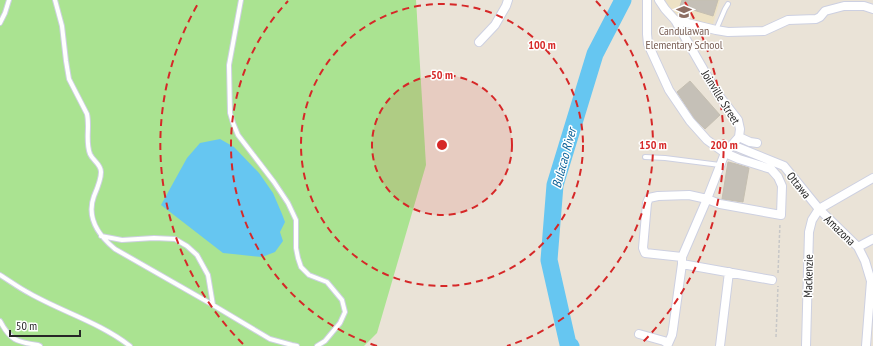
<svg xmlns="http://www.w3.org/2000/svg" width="873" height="346" viewBox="0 0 873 346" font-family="'PT Sans Narrow',sans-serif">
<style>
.education{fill:#ede2c5}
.green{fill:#aae391}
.water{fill:#66c6f1}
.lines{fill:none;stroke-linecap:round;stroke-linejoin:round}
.stream{stroke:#66c6f1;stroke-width:3}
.river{stroke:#66c6f1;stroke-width:17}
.building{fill:#c5c0b7;stroke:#c5bfb1}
.lane-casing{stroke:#cdd0e1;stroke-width:6}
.street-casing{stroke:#cdd0e1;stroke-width:10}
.path{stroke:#c7c7c7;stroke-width:1.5;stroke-dasharray:3 2;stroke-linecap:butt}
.lane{stroke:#fff;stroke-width:4}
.street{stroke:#fff;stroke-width:8}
.ring{fill:none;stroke:#d62828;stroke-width:2;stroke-dasharray:7 5}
.labels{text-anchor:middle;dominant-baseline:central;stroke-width:3;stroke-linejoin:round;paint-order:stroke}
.education-label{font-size:12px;fill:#785e54;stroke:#fff}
.street-label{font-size:12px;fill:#272727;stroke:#fff}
.water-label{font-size:13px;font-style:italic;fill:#0a6198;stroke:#fff}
.centre{fill:#d62828;stroke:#fff;stroke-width:2}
.ring-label{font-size:12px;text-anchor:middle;font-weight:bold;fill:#d62828;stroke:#fff;stroke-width:3;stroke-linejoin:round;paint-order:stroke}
</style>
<rect width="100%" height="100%" fill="#eae3d7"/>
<path class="education" d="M663,0H720L712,27L676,16Z"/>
<path class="green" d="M0,0H416L426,165L377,333L364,346H0Z"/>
<path class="water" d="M220,139L234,147L259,173L273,193L282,214L285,222L280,232L283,241L275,252L262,257L223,253L161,205L187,158L200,143Z"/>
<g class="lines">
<path class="stream" d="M565,346L568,344"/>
<path class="river" d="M571,346L568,344L549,260L555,185L595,54L623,0"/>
</g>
<path class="building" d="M682,0H718L713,16L680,6Z
M690,81L720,115L705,129L694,118L677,92Z
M728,162L736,164L749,168L743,202L722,199Z"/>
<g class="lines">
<g class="lane-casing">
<path id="lane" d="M55,0L62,26L66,61L69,79L87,114C90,127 85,141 90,154C93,161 101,164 101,172C101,180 97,189 94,196C86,218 98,235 115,249L213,305L270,339L292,345L297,346
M241,0L229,65L230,113L233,123L238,135L274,182L288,203L296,220V248L298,258L301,267L309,275L327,282L342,300L345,312L340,323L325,341L317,346
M0,23L5,13L9,0
M716,30L725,9L728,4
M645,157L665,158L720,165
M101,236L122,240L154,238L175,239L187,246L197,255L208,275L213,305
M0,275C10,281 19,288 29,293C62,312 99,322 130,346
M0,321C10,340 16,342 38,345L40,346"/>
</g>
<g class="street-casing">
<path id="street" d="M647,0V34L648,44L669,90L690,121L707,140L725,153L739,159L771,169L778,177L782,186L781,215L720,204L707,199L689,195L658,196L649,198L647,203L643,248L645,253L682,257
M675,20L716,30L728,32L764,31L788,20L816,19L820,17L825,11L844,6H864L873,9
M479,42L495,25L506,6L508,0
M739,137L750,142L757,143
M732,145L784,166L819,209L858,247L865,261L871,281L866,346
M858,247L873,239
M682,264L772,280
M639,334L664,341L668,344L672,335L673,329L682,264V257L707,199L725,153L739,137L740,129L738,120L717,93L675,20L665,9L659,0
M720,346L729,272
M806,346L809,232L812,220L819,209L873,178"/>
</g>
<path class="path" d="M778,273L780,223
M776,337L778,286"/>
<use href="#lane" class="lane"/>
<use href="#street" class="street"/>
</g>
<circle cx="442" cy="145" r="70" fill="#d62828" fill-opacity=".12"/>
<g class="ring">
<circle cx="442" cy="145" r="70"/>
<circle cx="442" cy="145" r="141"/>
<path d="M377 346A211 211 0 0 1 288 1M596 1A211 211 0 0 1 507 346"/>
<path d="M243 344A282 282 0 0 1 199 2M685 2A282 282 0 0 1 641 344"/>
</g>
<defs>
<g id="school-bare" transform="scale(1.2)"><path d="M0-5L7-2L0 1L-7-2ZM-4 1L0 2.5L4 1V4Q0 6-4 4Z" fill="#8d6e63" stroke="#fff" stroke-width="2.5" paint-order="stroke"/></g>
</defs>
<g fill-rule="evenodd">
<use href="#school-bare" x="684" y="12"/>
</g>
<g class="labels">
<g class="education-label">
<text x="684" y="30">Candulawan<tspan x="684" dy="14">Elementary School</tspan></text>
</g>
<g class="street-label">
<text transform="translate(721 97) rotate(58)">Joinville Street</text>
<text transform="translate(799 185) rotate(51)">Ottawa</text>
<text transform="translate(840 230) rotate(44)">Amazona</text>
<text transform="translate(808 276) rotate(-89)">Mackenzie</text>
</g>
<g class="water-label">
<text transform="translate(564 158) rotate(-75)">Bulacao River</text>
</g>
</g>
<circle cx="442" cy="145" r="6" class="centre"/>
<g class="ring-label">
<text x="542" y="49">100 m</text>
<text x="442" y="79">50 m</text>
<text x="653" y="149">150 m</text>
<text x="724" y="149">200 m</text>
</g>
<path d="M10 330v6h70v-6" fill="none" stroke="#272727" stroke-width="2"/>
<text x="16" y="330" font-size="12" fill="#272727" stroke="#ffffff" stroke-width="3" paint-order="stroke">50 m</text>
</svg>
